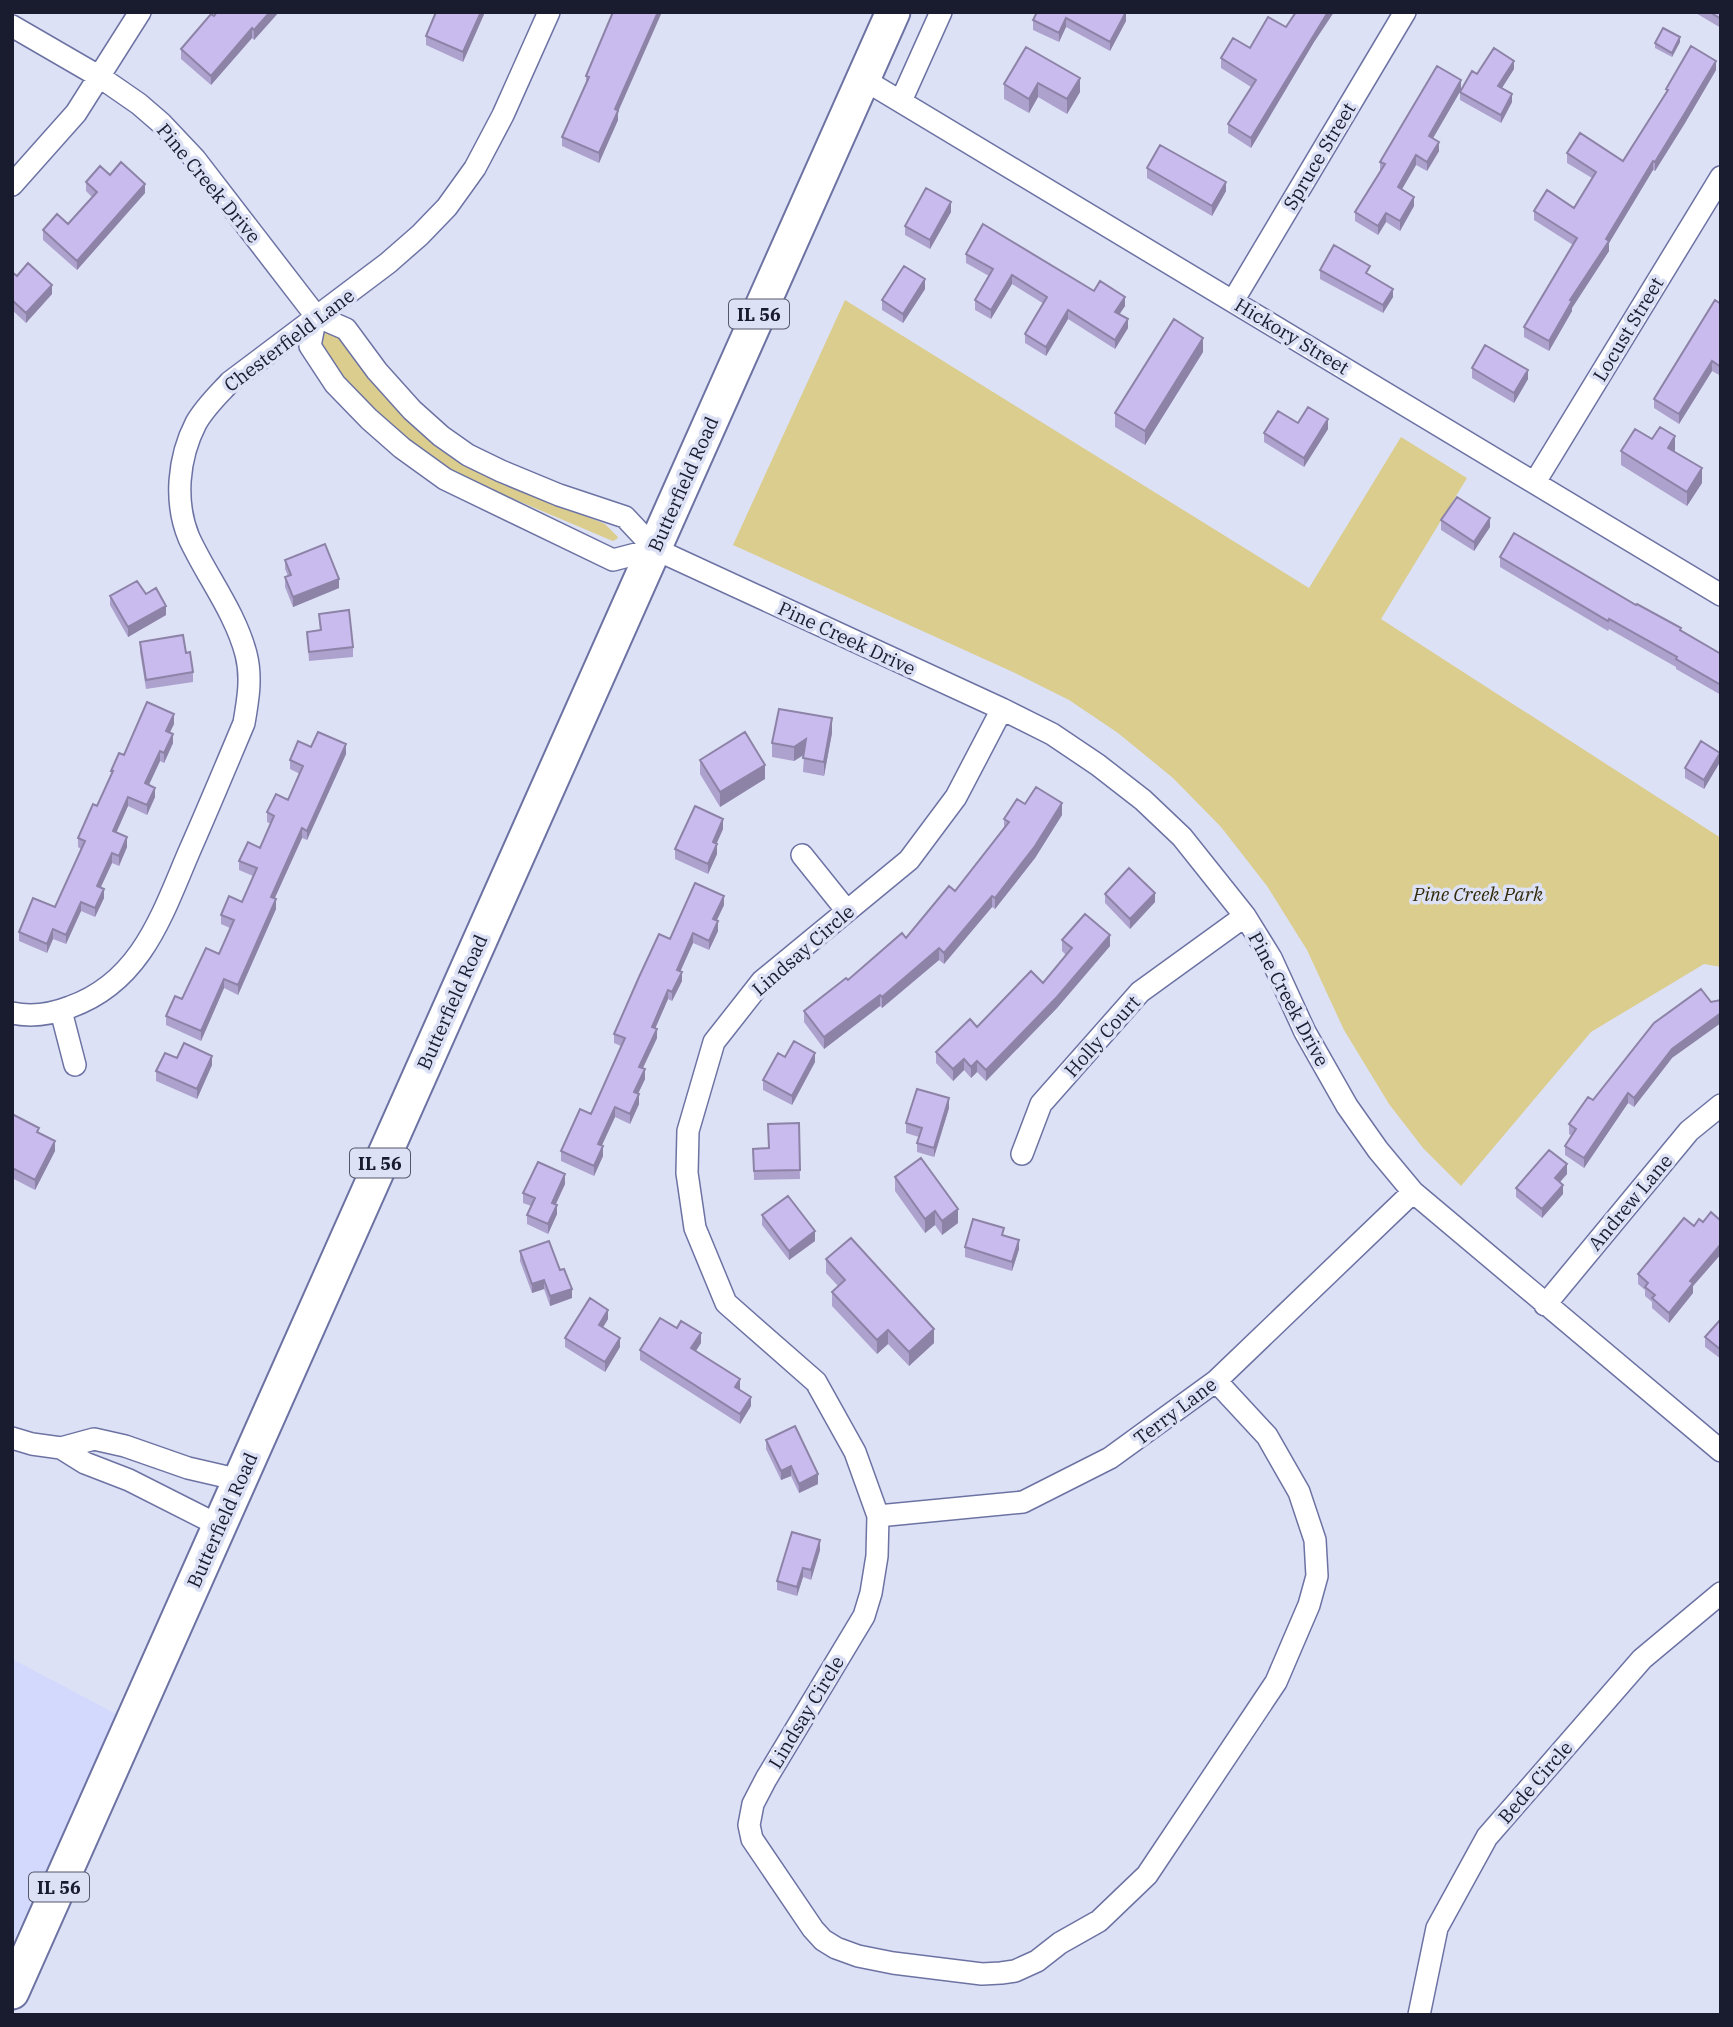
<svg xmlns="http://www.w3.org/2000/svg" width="1733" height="2027" viewBox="0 0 1733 2027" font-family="'IBM Plex Serif',serif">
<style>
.built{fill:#d2d9fd}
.green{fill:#dacd8e}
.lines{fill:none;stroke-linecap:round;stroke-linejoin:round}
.street-casing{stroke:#6c73a3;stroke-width:24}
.primary-casing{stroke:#6c73a3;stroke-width:37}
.street{stroke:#fff;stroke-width:21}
.primary{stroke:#fff;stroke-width:33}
.wall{fill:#ada1cd}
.shaded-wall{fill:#8d83a7}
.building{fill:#c9bbee;stroke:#8d83a7;stroke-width:2}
.labels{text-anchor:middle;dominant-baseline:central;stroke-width:7;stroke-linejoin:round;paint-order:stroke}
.shield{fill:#dde1f6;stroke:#54566a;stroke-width:2}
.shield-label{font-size:18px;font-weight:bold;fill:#191b2e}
.street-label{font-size:19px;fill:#191b2e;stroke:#dde1f6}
.park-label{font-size:19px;font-style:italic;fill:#312a0b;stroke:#dde1f6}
</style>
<rect width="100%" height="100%" fill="#dde1f6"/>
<path class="built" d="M12,1659L120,1716L12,1943Z"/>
<path class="green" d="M845,300L1309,588L1401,437L1467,478L1381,619L1721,838V967L1704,964L1591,1032L1461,1186L1423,1148L1389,1104L1344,1030L1307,950L1267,886L1221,827L1173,778L1118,733L1069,700L1015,673L733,545Z
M332,329L506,483L605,524L618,537L617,539L613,541L608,539C575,525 542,511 509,497C489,489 468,481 450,471C398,439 352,395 319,344L324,331Z"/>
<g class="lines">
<g class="street-casing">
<path id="street" d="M12,26L100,77L139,104L161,123L195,159L316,316L346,329L377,371L412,410L441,436L468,455L501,471L559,495L625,517L655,549L1002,709L1052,734L1098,765L1143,800L1182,837L1245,916L1271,958L1305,1032L1347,1106L1378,1150L1413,1192L1721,1451
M863,79L1721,595
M901,101L941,12
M12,185L76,113L140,12
M1233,301L1405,12
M316,316L310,346L335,384L369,419L402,448L445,479L613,560L655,549
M1535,482L1721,177
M1002,709L956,797L909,860L762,981L714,1042L688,1131L687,1173L695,1228L726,1303L816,1382L855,1452L878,1516L877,1556L871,1593L864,1616L766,1779L753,1804L749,1825L752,1839L813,1929L823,1940L836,1948L858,1956L893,1963L982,1974L1001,1973L1015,1971L1037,1961L1060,1943L1099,1921L1147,1875L1276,1682L1309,1605L1317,1576L1315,1540L1299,1492L1267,1436L1216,1381
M802,855L847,911
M61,1011L75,1065
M12,1013C31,1017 52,1014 70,1007C141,982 162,915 189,852C208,809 226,766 244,723C248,700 252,677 246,654C235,612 207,577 189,538C174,502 178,458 196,423C205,407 218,395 230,382L388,263L420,235L447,207L475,168L503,115L549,12
M1022,1154L1041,1104L1140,992L1245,916
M1545,1305L1689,1131L1721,1105
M12,1438L32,1444L61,1448L94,1439L125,1446L188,1468L240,1480
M61,1448L85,1463L129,1480L220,1526
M878,1516L1023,1502L1110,1458L1216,1381L1413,1192
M1419,2015L1437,1928L1487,1837L1642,1659L1721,1593"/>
</g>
<g class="primary-casing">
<path id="primary" d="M12,1992L893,12"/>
</g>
<use href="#street" class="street"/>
<use href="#primary" class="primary"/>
</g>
<path class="wall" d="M217,12H279L254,40L252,38L211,85L181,59V49Z
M485,12L463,62L426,45V36Z
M613,12L618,120L599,163L562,146V137L586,85V76Z
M1037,12L1126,21L1110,51L1066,27L1059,42L1033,30V20Z
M1296,12H1334L1314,42L1251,148L1228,133V124L1251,87L1221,68V58L1250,48L1286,27Z
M1694,12H1721V28Z
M1680,42L1672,57L1655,48V43Z
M1026,47L1080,92L1067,114L1038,97L1029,113L1004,99V84Z
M1514,69L1502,88L1512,102L1501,123L1460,100V92L1477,74Z
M1716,70L1685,123L1655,171L1653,170L1609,243V251L1572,308V311L1549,351L1524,337V327L1573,245L1534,220V211L1574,208L1592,178L1567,163V153L1623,161L1666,92V89Z
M1461,90L1433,138L1439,151L1427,171L1416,165L1402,189L1414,206L1400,231L1386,222L1378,235L1355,221V212L1380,171V162Z
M1147,168L1226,191L1212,216L1147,178Z
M110,175L145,193L77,270L43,240V230L68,224L92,197L86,191V182Z
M951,212L930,249L905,235V226Z
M966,254L1094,291L1125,306L1119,314L1128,328L1115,349L1068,319L1046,356L1025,343V334L1044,304L1012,284L991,319L975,310V300L989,276L966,263Z
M1320,270L1370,274L1393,297L1383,313L1320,279Z
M12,272L17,276L52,294L26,323L12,310Z
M925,289L903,323L882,310V300Z
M1721,304V376L1712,371L1679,424L1654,408V399Z
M1203,352L1145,445L1115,427V413Z
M1472,368L1528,379L1514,403L1472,378Z
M1298,423L1328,429L1304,467L1264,442V433Z
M1652,439L1675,450V452L1702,483L1687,506L1621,465V451Z
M1441,520L1490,527L1474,551L1441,530Z
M1500,557L1636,605L1721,654V695L1676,669V667L1609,629L1608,631L1500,567Z
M285,560L339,588L293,607L285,587V577L288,576L285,569Z
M110,596L166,615L128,637L110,605Z
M319,614L353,647V657L309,661L307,632L320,630Z
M140,642L186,653L193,672V682L146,689L140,652Z
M174,724L170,732L173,743L164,763L160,761L149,785L155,797L147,815L128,806L116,833L127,847L119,866L112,863L101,887L104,898L95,917L81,911L66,944L53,939L47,953L19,941V932L55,907L81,849L78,847V838L97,806L111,776V771L124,755Z
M832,733L824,776L803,772L804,755L794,761L772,757V743Z
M311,747L346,754L307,840L302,838L275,898L276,909L238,995L224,988L201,1041L166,1025V1016L182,999L219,954L230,928L221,924V915L242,902L253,876L239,870V861L260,848L271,824L267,822V812L288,800L300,774L290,769V760Z
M700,760L765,779L720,807L700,774Z
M1720,762L1704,789L1685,778V768Z
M1025,804L1062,815L1035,858L995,909L992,907L944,964L939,960L882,1008L880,1006L824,1049L804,1022V1011L906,938L955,891L1004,827V819Z
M723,829L716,844L717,854L708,874L675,859V849Z
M1105,894L1155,902L1130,929L1105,903Z
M724,905L717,920L718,931L709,950L693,943L680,971L682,981L672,1001L668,999L655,1028L657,1038L643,1068L645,1079L638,1094L639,1104L630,1124L615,1117L601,1146L603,1156L594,1176L561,1161V1151L591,1114L621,1046L614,1043V1034L670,939Z
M1062,940L1110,946L1057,1008L986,1081L977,1072L971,1078L964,1070L953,1081L936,1063V1052L977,1027L1043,983L1066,955L1062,951Z
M785,1057L815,1062L792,1105L763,1090V1080Z
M177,1058L212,1065L197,1099L156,1081V1071Z
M1672,1058L1634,1107L1628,1103L1584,1168L1565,1155V1146L1572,1136L1569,1134V1124L1593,1100Z
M949,1108L934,1157L917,1152V1143L919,1137L906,1133V1123Z
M12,1114L39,1133L55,1151L35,1190L12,1178Z
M799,1123L800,1179L754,1180L753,1149L769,1148Z
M1567,1174L1559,1182L1563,1194L1542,1218L1516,1197V1188Z
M1721,1176V1189L1719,1187V1178Z
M895,1177L958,1223L942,1235L935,1225L925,1233L895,1191Z
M565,1184L556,1204L557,1214L548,1234L527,1224V1215L531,1206L523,1203V1193Z
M762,1215L815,1241L789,1260L762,1225Z
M1721,1221V1254L1693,1286V1293L1669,1323L1652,1308V1302L1645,1296V1290L1638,1284V1274L1694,1226L1703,1222Z
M1004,1235L1019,1249L1012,1271L965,1257V1247Z
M520,1251L560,1270L572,1298L550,1306L544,1289L532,1293L520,1261Z
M826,1259L934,1343L909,1366L888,1344L877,1354L832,1306V1292L838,1286L826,1273Z
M608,1319L603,1327L620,1347L605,1372L565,1347V1338Z
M1721,1319V1359L1705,1347V1337Z
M701,1343L696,1351L740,1389V1390L751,1406L740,1424L640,1360V1350Z
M766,1440L818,1484L799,1493L791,1476L781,1480L766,1449Z
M820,1550L811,1580L803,1577L797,1596L777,1590V1581Z"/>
<path class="shaded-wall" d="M270,12H279L254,40V30Z
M481,12H485L463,62V52Z
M658,12H662L618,112V120L599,163V153L615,109Z
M1126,12V21L1110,51V42Z
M1328,12H1334L1314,42L1251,148V138Z
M1066,18V27L1059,42V33Z
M252,28V38L211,85V76Z
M1680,37V42L1672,57V53Z
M1514,61V69L1498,94V86Z
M1716,61V70L1685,123L1655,171V162Z
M1080,78V92L1067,114V99Z
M1461,80V90L1429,145V136Z
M1038,83V97L1029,113V99Z
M1512,94V102L1501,123V115Z
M1439,142V151L1427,171V162Z
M1416,155V165L1398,196V187Z
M1653,161V170L1609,243V251L1572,308V311L1549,351V341L1570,300L1606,239Z
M1226,182V191L1212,216V206Z
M145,184V193L77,270V261Z
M1414,197V206L1400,231V221Z
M951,202V212L930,249V240Z
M1386,213V222L1378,235V226Z
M1012,275V284L991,319V310Z
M925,279V289L903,323V314Z
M52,285V294L26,323V313Z
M1393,289V297L1383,313V305Z
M1125,297V306L1115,321V312Z
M1068,310V319L1046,356V347Z
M1128,319V328L1115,349V340Z
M1203,338V352L1145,445V431Z
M1712,361V371L1679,424V414Z
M1528,370V379L1514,403V393Z
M1328,419V429L1304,467V458Z
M1675,436V450L1668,462V448Z
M1702,468V483L1687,506V492Z
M1490,518V527L1474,551V542Z
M339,579V588L293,607V597Z
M166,606V615L128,637V627Z
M174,714V724L166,740V731Z
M832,718V733L824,776V762Z
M173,734V743L164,763V753Z
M806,739V753L794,761V747Z
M346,744V754L307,840V831Z
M160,751V761L145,793V783Z
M1720,753V762L1704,789V780Z
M765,765V779L720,807V792Z
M155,788V797L147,815V805Z
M128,797V806L113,840V831Z
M1062,803V815L1035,858L995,909V898Z
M723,819V829L713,852V842Z
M302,828V838L271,906V897Z
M127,837V847L119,866V856Z
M717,844V854L708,874V864Z
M112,853V863L97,895V886Z
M104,889V898L95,917V908Z
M1155,893V902L1130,929V919Z
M724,896V905L713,928V919Z
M992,896V907L944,964V953Z
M276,899V909L238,995V985Z
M81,902V911L66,944V935Z
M718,921V931L709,950V941Z
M53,929V939L47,953V944Z
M693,933V943L677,979V970Z
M1110,935V946L1057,1008L986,1081V1070Z
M939,948V960L882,1008V997Z
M682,972V981L672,1001V992Z
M224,979V988L201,1041V1031Z
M668,990V999L652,1036V1027Z
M880,995V1006L824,1049V1037Z
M1721,1013V1023L1672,1058L1634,1107V1098L1672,1049Z
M657,1029V1038L639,1076V1067Z
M815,1053V1062L792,1105V1096Z
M212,1056V1065L197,1099V1089Z
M964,1059V1070L953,1081V1069Z
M977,1061V1072L971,1078V1067Z
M645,1069V1079L634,1102V1092Z
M1628,1093V1103L1584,1168V1158Z
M639,1094V1104L630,1124V1114Z
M949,1098V1108L934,1157V1148Z
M615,1107V1117L598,1154V1144Z
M55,1141V1151L35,1190V1180Z
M603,1146V1156L594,1176V1166Z
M1567,1164V1174L1555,1188V1178Z
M565,1174V1184L552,1212V1203Z
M1563,1185V1194L1542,1218V1209Z
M557,1205V1214L548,1234V1224Z
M958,1209V1223L942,1235V1221Z
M935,1211V1225L925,1233V1219Z
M815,1231V1241L789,1260V1251Z
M1019,1240V1249L1012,1271V1262Z
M1721,1244V1254L1693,1286V1293L1669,1323V1313L1690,1281Z
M544,1280V1289L532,1293V1284Z
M572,1289V1298L550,1306V1296Z
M608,1310V1319L599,1334V1325Z
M934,1329V1343L909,1366V1352Z
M888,1330V1344L877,1354V1340Z
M701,1333V1343L691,1358V1348Z
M620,1338V1347L605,1372V1362Z
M740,1379V1389L735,1396V1387Z
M751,1397V1406L740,1424V1414Z
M791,1466V1476L781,1480V1471Z
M818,1474V1484L799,1493V1484Z
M820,1540V1550L811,1580V1570Z
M803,1568V1577L797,1596V1587Z"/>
<path class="building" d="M217,12H270L254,30L252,28L211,76L181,49L211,14L214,16Z
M436,12H481L463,52L426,36Z
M613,12H658L615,109L618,111L599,153L562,137L589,77L586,76Z
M1037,12H1126L1110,42L1066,18L1059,33L1033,20Z
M1296,12H1328L1251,138L1228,124L1256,80L1221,58L1233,38L1250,48L1268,17L1286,27Z
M1710,12H1721V19Z
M1663,28L1680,37L1672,53L1655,43Z
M1691,46L1716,61L1685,113L1655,162L1653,161L1606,239L1609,241L1570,300L1572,301L1549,341L1524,327L1577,238L1534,211L1547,190L1574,208L1596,172L1567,153L1580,133L1623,161L1668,90L1666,89Z
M1026,47L1080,78L1067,99L1038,83L1029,99L1004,84Z
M1494,48L1514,61L1498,86L1512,94L1501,115L1460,92L1472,71L1477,74Z
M1437,66L1461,80L1429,136L1439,142L1427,162L1416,155L1398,187L1414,197L1400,221L1386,213L1378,226L1355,212L1385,164L1380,162Z
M1160,145L1226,182L1212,206L1147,168Z
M121,162L145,184L77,261L43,230L57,214L68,224L97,192L86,182L100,166L110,175Z
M926,188L951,202L930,240L905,226Z
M983,224L1094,291L1100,281L1125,297L1115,312L1128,319L1115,340L1068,310L1046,347L1025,334L1047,297L1012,275L991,310L975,300L993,269L966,254Z
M1334,245L1370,266L1366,273L1393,289L1383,305L1320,270Z
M28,263L52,285L26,313L12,300V272L17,276Z
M904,266L925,279L903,314L882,300Z
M1715,300L1721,304V367L1712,361L1679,414L1654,399Z
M1174,319L1203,338L1145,431L1115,413Z
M1485,345L1528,370L1514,393L1472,368Z
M1308,407L1328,419L1304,458L1264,433L1278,411L1298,423Z
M1660,427L1675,436L1668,448L1702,468L1687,492L1621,451L1635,429L1652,439Z
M1457,497L1490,518L1474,542L1441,520Z
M1514,533L1636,605L1637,604L1681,628L1680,630L1721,654V685L1676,659L1677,657L1609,619L1608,621L1500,557Z
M325,544L339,579L293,597L285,577L291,575L285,560Z
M137,581L146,594L156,588L166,606L128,627L110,596Z
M349,610L353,647L309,652L307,632L321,630L319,614Z
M183,635L186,653L190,652L193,672L146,680L140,642Z
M147,702L174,714L166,731L173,734L164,753L160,751L145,783L155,788L147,805L128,797L113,831L127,837L119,856L112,853L97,886L104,889L95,908L81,902L66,935L53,929L47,944L19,932L33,898L55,907L85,841L78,838L93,804L97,806L113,771H111L119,753L124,755Z
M779,709L832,718L824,762L803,758L806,739L794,747L772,743Z
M318,732L346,744L307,831L302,828L271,897L276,899L238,985L224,979L201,1031L166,1016L175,996L182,999L206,948L219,954L234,920L221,915L229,896L242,902L257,868L239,861L248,842L260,848L274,816L267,812L276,794L288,800L303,766L290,760L298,741L311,747Z
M745,732L765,765L720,792L700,760Z
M1701,741L1720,753L1704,780L1685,768Z
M1036,787L1062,803L1035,846L995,898L992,896L944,953L939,948L882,997L880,995L824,1037L804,1011L846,978L848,980L902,933L906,938L949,886L955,891L1009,822L1004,819L1017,799L1025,804Z
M695,806L723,819L713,842L717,844L708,864L675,849Z
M1129,868L1155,893L1130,919L1105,894Z
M695,883L724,896L713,919L718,921L709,941L693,933L677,970L682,972L672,992L668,990L652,1027L657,1029L639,1067L645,1069L634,1092L639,1094L630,1114L615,1107L598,1144L603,1146L594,1166L561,1151L580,1109L591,1114L625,1038L614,1034L639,977L659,934L670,939Z
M1085,914L1110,935L1057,997L986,1070L977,1061L971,1067L964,1059L953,1069L936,1052L970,1019L977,1027L1031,971L1043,983L1072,948L1062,940Z
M1701,989L1711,1002L1721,1000V1013L1672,1049L1634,1098L1628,1093L1584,1158L1565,1146L1576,1129L1569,1124L1588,1097L1593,1100L1654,1023Z
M794,1041L815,1053L792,1096L763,1080L778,1053L785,1057Z
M184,1043L212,1056L197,1089L156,1071L165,1053L177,1058Z
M917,1089L949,1098L934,1148L917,1143L922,1128L906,1123Z
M12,1114L39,1128L37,1132L55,1141L35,1180L12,1168Z
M799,1123L800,1170L754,1171L753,1149L769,1148L768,1124Z
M1549,1150L1567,1164L1555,1178L1563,1185L1542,1209L1516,1188Z
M921,1158L958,1209L942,1221L935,1211L925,1219L895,1177Z
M538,1162L565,1174L552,1203L557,1205L548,1224L527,1215L535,1198L523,1193Z
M788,1196L815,1231L789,1251L762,1215Z
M1711,1212L1721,1221V1244L1690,1281L1693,1283L1669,1313L1652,1298L1655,1295L1645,1287L1648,1283L1638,1274L1684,1218L1694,1226L1699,1219L1703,1222Z
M973,1219L1004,1228L1002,1235L1019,1240L1012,1262L965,1247Z
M851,1238L934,1329L909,1352L888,1330L877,1340L832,1292L845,1280L826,1259Z
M549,1241L560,1270L564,1269L572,1289L550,1296L544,1280L532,1284L520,1251Z
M590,1298L608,1310L599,1325L620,1338L605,1362L565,1338Z
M660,1318L677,1328L681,1321L701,1333L691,1348L740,1379L735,1387L751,1397L740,1414L640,1350Z
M1721,1319V1350L1705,1337Z
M795,1426L818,1474L799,1484L791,1466L781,1471L766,1440Z
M792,1532L820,1540L811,1570L803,1568L797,1587L777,1581Z"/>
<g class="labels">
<g class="shield">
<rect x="729" y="299.5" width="60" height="29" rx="5"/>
<rect x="350" y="1148.5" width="60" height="29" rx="5"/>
<rect x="29" y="1872.5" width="60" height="29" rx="5"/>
</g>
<g class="shield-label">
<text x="759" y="314">IL 56</text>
<text x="380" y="1163">IL 56</text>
<text x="59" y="1887">IL 56</text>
</g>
<g class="street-label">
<text transform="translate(1319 156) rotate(-59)">Spruce Street</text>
<text transform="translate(209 183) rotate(50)">Pine Creek Drive</text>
<text transform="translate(1628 329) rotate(-59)">Locust Street</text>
<text transform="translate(1292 336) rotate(31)">Hickory Street</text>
<text transform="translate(289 340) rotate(-37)">Chesterfield Lane</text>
<text transform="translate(683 484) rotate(-66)">Butterfield Road</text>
<text transform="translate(847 638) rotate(25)">Pine Creek Drive</text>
<text transform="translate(803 950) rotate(-41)">Lindsay Circle</text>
<text transform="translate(1289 999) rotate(62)">Pine Creek Drive</text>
<text transform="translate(452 1002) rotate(-66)">Butterfield Road</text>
<text transform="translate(1102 1036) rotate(-48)">Holly Court</text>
<text transform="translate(1630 1202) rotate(-50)">Andrew Lane</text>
<text transform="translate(1175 1411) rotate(-37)">Terry Lane</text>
<text transform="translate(222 1520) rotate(-66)">Butterfield Road</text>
<text transform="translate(806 1712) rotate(-59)">Lindsay Circle</text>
<text transform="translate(1535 1782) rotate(-49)">Bede Circle</text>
</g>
<g class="park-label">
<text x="1478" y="894">Pine Creek Park</text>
</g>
</g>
<rect width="1733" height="2027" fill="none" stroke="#191b2e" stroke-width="28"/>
</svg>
